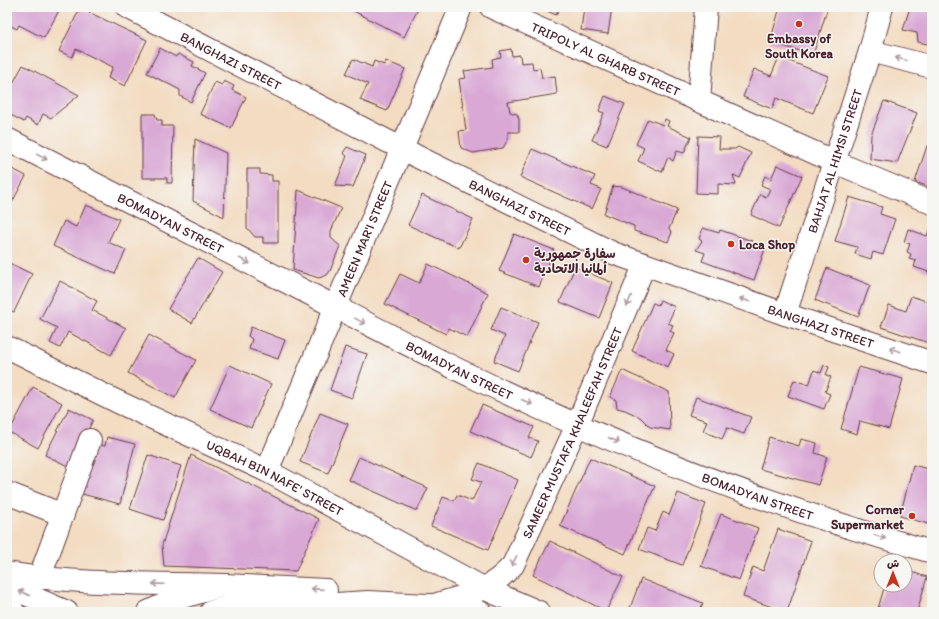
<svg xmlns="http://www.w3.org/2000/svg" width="939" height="619" viewBox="0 0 939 619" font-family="Itim,'Playpen Sans Arabic',sans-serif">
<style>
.building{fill:#d9a8d5}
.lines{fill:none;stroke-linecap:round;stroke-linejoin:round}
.minor-casing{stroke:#633b42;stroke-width:24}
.major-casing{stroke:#633b42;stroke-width:24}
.minor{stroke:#fff;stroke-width:22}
.major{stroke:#fff;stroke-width:22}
.oneway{stroke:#ae9aa0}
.poi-dot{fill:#c8321e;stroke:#f6f6f2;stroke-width:1.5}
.labels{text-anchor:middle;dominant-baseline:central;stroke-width:3;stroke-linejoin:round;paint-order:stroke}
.poi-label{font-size:13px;font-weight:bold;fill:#4a1f2b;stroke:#f6f6f2;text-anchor:start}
.street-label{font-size:13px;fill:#4a1f2b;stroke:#f6f6f2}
</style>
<rect width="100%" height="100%" fill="#f6f6f2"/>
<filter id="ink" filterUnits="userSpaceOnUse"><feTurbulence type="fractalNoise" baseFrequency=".025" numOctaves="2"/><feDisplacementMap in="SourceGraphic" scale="8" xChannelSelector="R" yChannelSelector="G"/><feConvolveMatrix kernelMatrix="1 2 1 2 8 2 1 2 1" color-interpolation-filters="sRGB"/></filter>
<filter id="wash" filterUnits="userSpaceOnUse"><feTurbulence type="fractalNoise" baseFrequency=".012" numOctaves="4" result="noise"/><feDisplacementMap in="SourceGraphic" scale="16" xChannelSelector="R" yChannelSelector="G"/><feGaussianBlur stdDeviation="0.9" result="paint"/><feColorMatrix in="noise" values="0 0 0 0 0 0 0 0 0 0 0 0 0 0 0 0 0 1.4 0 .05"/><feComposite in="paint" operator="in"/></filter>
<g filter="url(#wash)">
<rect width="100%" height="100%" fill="#f3dcc1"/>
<g id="blocks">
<path class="building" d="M7,7H61L44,38L19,25L17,29L7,24Z
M346,7H419L404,37Z
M538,7H560L556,15Z
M584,7H612L608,34L581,30Z
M780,7H828L813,55L770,42Z
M910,7L931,12L930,8H932V45L918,42L917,33L903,30Z
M80,8L147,40L125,86L108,78L113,67L76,49L72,57L59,51Z
M160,48L176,57L178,54L194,62L192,66L205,73L191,102L180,96V90L147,73Z
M511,49L512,56L520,55L521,63L532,62L533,69L540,68L542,78L555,76L557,94L508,102L510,112L517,114L519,119V132H508V139L503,148L473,153L461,148L459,131L466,130L459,79L466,78L464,71L493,67L492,59L501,57L500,51Z
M779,57L828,76L813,113L776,98L772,109L743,97L754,69L771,76Z
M353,59L372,67L374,61L384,65L386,61L405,69L387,111L360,100L368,84L346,74Z
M23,65L79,95L51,118L43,114L38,125L26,118L24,122L7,113V82L12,85Z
M224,81L234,86L232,90L246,97L231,128L200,114L215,82L222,85Z
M605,96L625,104L607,146L592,140L604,113L599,111Z
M884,101L917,113L897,163L870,159L871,135Z
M142,114H155L157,120H162V126H173L172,183H167V178H142Z
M648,119L663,125L665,119L669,121L667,126L691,137L684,153L677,151L673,161L668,157L662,172L638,161L644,148L636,144Z
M698,136L720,137L719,149H735L738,147L751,153L740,178L733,175L736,185L718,184V194L696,193Z
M195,139L226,153L224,217L193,201Z
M927,146L932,148V188L915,182Z
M347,147L366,155L353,187L335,186L347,156L343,153Z
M532,149L595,176L591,185L601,189L592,209L520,177Z
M777,165L802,176L779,228L751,215L760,194L766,197L770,189L761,185L765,176L771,179Z
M7,166L26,176L7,212Z
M247,169H260V174L272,175V181H278V243H263V237H255L247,228Z
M613,186L622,187L677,210L669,229L672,232L668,242L634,231V226L604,214Z
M298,190L341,208L331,231V238L340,246L330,271L327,275L319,278L293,270Z
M422,195L473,219L459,248L408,225Z
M849,197L882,207L880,214L895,219L883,255L873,252L871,259L855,254L857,247L835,241Z
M86,205L119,219L108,242L126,250L115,274L53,246L64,221L76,227Z
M703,228L719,233L720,230L752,241L750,244L765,249L754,280L702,261L705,253L696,250L702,241L699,239Z
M908,229L927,236L929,230L932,231V273L914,267L916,261L909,259L911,254L907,252L910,244L904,242Z
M514,234L554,250L539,287L499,271Z
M198,258L222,272L192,323L168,309Z
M7,262L32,274L14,312L7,309Z
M428,264L488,293L467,337L449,328L446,334L385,304L400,274L419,283Z
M575,267L613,283L599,318L560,302Z
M827,268L870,285L858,317L815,300Z
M60,281L97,301L92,310L126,328L111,355L68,332L60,348L50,343L57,328L40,319Z
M911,296L932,303V332L929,343L881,327L889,305L906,311Z
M660,300L675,307L668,323L673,325L670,331L674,333L666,350L674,354L668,367L632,351L653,303L658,305Z
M501,307L538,322L518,371L494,361L505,336L491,330Z
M251,327L285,340L278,359L249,349L252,339L248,336Z
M149,335L196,360L175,398L128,373Z
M345,347L367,354L352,398L330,390Z
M230,365L271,384L251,428L210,409Z
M824,365L829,367L826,375L831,377L825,392L830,394L824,409L788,396L794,380L809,385L814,370L821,373Z
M859,367L903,379L889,429L860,421L857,434L841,429Z
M622,370L669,392L670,430L650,427L640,417L625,410L617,408L616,400L610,397Z
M33,387L62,403L38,448L9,432Z
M696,397L751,417L744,434L727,428L722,439L703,431L707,421L689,415Z
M482,405L534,427L529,438L538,441L531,457L470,431Z
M69,408L93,420L70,467L45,455Z
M320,413L348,424L328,473L300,462Z
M107,437L135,444L120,504L82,494L95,444L105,446Z
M769,437L799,446L801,439L817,443L815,453L827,457L818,485L760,469Z
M148,455L181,466L163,520L130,509Z
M191,455L319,519L296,571L164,566L162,545Z
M359,457L428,488L417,511L349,480Z
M590,458L655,486L625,554L560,526Z
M479,463L518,480L488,550L431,526L443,497L454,501L457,495L472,501L481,482L472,479Z
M913,465L932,470V525L900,516Z
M678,493L706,504L682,565L639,549L647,528L655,531L663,512L669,515Z
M721,514L758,528L739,580L701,566Z
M778,529L811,541L787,612L743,597L753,567L763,571Z
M550,541L623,577L606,611L533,575Z
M905,570L927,577L917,612H877L885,585H905Z
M641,579L703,603L699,612H641L630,608Z"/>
</g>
</g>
<g filter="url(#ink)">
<use href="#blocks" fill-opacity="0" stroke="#633b42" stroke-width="1"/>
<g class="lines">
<g class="minor-casing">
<g id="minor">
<path id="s1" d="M127,7L422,159L613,253L785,314L932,363"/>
<path id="s2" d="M491,7L835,162L932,203"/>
<path d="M870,51L932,67"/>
<path d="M699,101L706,7"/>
<path id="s3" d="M7,139C111,192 216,246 320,299C372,326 423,353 475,378C622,449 775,508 932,552"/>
<path id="s4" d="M785,314L870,51L882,7"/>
<path id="s5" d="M7,347L116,401L267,471L485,589L539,612"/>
<path id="s6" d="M267,471L461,7"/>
<path d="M7,493L63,515"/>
<path d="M39,579L90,440"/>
<path id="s7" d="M434,605C467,595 489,592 513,565L577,425L644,266"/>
<path d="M469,608L480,612"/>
<path d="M7,609L14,612"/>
<path d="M148,612L176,599L225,585L326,590"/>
<path d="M211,612L230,606L265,603L336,604L368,602L448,606"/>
</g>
</g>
<g class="major-casing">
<path id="major" d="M7,573C79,585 153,583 225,585
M7,586L67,612
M277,612L302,604"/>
</g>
<use href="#minor" class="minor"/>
<use href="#major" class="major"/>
</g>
<defs><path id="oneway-shaft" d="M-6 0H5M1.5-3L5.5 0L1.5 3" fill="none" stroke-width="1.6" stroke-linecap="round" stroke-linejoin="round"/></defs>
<g class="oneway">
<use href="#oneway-shaft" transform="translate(901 59) rotate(-165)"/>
<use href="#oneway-shaft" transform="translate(42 157) rotate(27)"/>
<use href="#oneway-shaft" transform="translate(245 261) rotate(27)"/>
<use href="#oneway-shaft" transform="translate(745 300) rotate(-161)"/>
<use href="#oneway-shaft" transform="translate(629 301) rotate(113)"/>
<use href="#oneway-shaft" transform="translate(360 321) rotate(29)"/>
<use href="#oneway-shaft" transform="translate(895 350) rotate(-162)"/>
<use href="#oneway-shaft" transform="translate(527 402) rotate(24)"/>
<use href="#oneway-shaft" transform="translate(614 440) rotate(23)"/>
<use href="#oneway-shaft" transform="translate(880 537) rotate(16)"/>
<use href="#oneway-shaft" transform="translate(514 561) rotate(118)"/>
<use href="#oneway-shaft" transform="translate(158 584) rotate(-178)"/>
<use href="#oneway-shaft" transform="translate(317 589) rotate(-176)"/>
<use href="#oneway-shaft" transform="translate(24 593) rotate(-156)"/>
</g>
</g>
<g class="poi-dot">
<circle cx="799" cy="24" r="4"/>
<circle cx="731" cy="244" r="4"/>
<circle cx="526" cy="260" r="4"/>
<circle cx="912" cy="516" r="4"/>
</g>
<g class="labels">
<g class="poi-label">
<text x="799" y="38" text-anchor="middle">Embassy of<tspan x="799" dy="15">South Korea</tspan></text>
<text x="739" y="244">Loca Shop</text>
<text x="534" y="253">سفارة جمهورية<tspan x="534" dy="15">ألمانيا الاتحادية</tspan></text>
<text x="904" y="509" text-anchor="end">Corner<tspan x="904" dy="15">Supermarket</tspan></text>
</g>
<g class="street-label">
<text stroke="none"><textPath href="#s2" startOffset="126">TRIPOLY AL GHARB STREET</textPath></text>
<text stroke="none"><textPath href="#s1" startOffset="117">BANGHAZI STREET</textPath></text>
<text stroke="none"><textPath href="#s4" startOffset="161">BAHJAT AL HIMSI STREET</textPath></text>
<text stroke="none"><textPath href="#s1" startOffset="441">BANGHAZI STREET</textPath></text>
<text stroke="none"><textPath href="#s3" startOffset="184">BOMADYAN STREET</textPath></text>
<text stroke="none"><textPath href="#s6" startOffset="252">AMEEN MAR'I STREET</textPath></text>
<text stroke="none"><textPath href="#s1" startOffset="765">BANGHAZI STREET</textPath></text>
<text stroke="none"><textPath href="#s3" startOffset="508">BOMADYAN STREET</textPath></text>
<text stroke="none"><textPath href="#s7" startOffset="235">SAMEER MUSTAFA KHALEEFAH STREET</textPath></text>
<text stroke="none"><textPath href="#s5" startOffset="298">UQBAH BIN NAFE' STREET</textPath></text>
<text stroke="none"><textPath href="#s3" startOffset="832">BOMADYAN STREET</textPath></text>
</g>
</g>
<rect width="939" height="619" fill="none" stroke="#f6f6f2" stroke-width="24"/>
<g transform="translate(893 573)"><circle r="19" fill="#f6f6f2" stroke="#b1a0a2"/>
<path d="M0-3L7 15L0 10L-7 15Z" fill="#c8321e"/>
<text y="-6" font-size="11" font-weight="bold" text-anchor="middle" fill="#4a1f2b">ش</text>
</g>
</svg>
